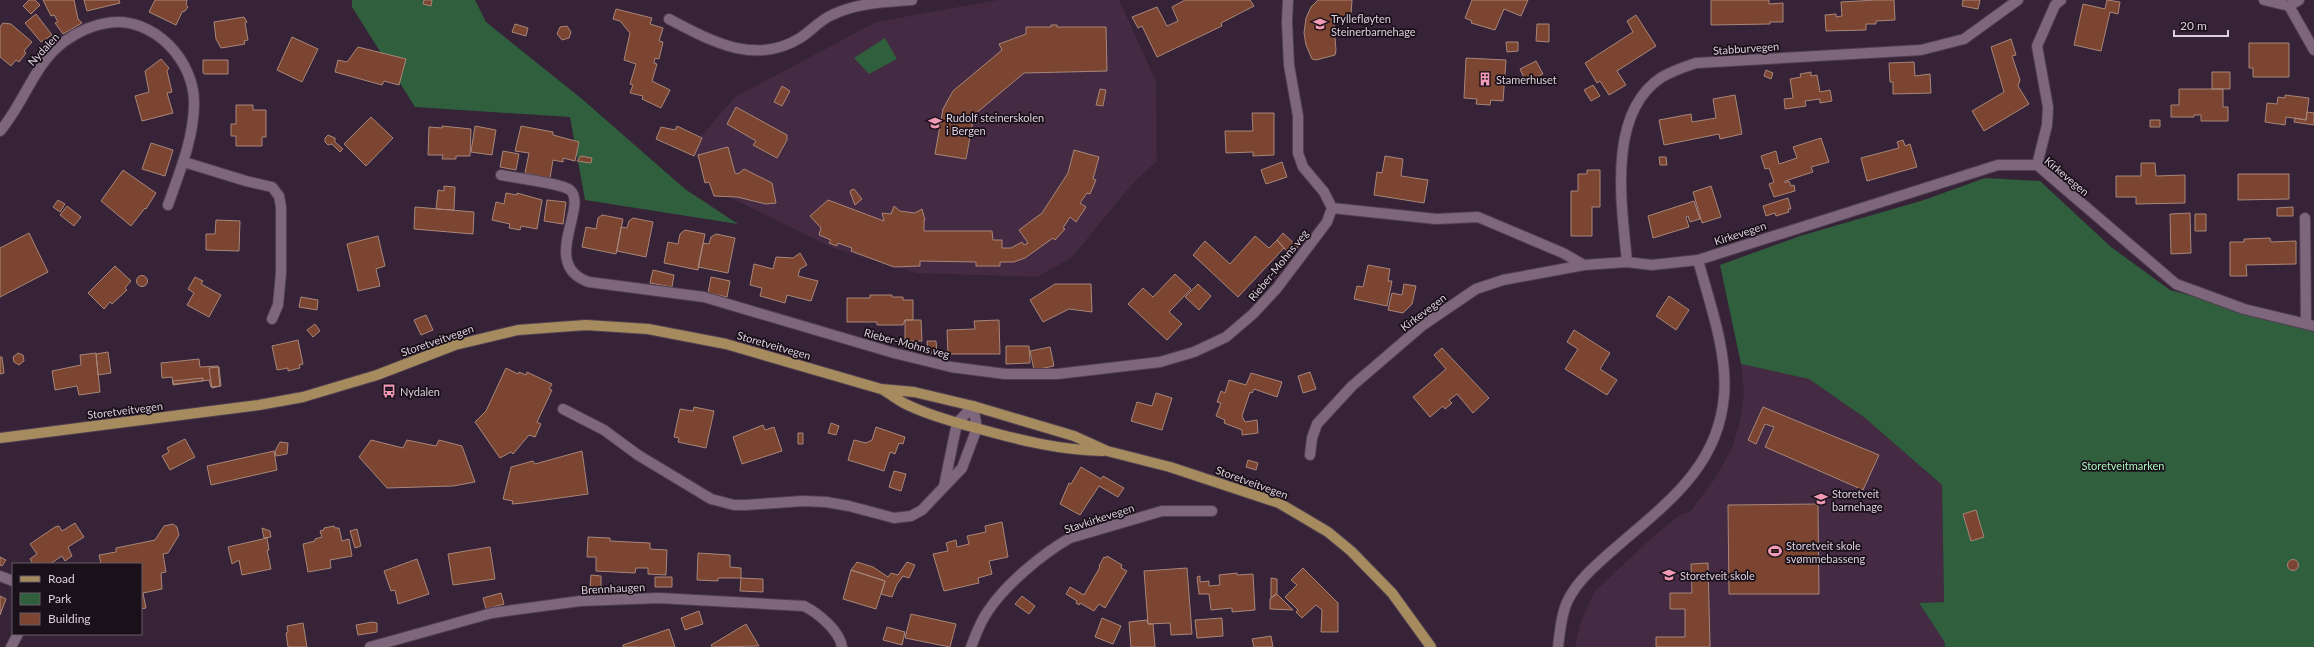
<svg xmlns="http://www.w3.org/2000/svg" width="2314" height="647" viewBox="0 0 2314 647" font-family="Lato,sans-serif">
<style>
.built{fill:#442b43}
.green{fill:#2f5f3d}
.building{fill:#7c4531;stroke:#a7867a}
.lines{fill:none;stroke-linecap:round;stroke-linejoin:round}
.minor-casing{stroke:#503f50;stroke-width:12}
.tertiary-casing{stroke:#503f50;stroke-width:12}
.primary-casing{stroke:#503f50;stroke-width:12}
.minor{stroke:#7e677d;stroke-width:10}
.tertiary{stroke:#7e677d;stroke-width:10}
.primary{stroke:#a68b5e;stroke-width:10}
.labels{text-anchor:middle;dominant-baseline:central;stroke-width:3.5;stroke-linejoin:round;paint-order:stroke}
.poi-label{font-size:11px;fill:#ddd0dd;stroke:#191019;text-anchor:start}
.street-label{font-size:11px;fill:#ddd0dd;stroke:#191019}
.park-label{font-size:11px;fill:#a6f6bb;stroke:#191019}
</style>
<rect width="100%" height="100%" fill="#372337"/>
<path class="built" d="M998,0H1119L1156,81L1157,161L1134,182L1071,258L1037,277L917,273L833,248L727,196L690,149L735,97L876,22Z
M1741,364L1809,379L1865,418L1942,485L1944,602L1920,603L1944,641L1945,647H1575L1580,624L1594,592L1655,535L1680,515L1690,512L1716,477L1732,448L1740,421L1744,393Z"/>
<path class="green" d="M352,0H475L486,22L582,99L685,189L738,224L585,200L570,117L415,107L352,7Z
M885,38L897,59L869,74L854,58Z
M1985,178L2040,181L2111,247L2170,290L2314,329V647H1945L1944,641L1919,603L1944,602L1942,485L1865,418L1809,379L1741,364L1720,265L1800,236L1924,200Z"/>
<path class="building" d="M29,0H35L40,5L31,14L23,6Z
M43,0H74L78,19L82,23L63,34L55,23L58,22L54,15L51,16Z
M84,0H119L120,3L87,11Z
M155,0H187L186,5L188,7L185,11L182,12L176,25L149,12Z
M424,0H432L431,6L423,4Z
M1185,0H1250L1254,6L1221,23L1222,26L1157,57L1142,26L1138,28L1132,17L1157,7L1167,26L1178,21L1172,7Z
M1352,0L1351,15L1337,21L1334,25L1336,50L1335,55L1316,60L1312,59L1306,45L1304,33L1306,18L1311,7L1318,0Z
M1472,0H1528L1521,16L1504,9L1495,30L1471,23L1472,21L1465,18Z
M1711,0H1769V4L1783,3V22H1770V24L1711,25Z
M1876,0H1894L1895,20L1876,21V24H1866V30L1826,31L1825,15L1836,14V17L1842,16L1841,2Z
M1963,0H1980L1978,9L1962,6Z
M2107,0L2120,2L2118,14L2110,12L2101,51L2074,45L2083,4L2105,9Z
M616,9L652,18L650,24L663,28L659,41L663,42L659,59L655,58L654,63L657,64L652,81L670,90L661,108L642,99L643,96L630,93L633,85L630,84L636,64L624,60L630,33L620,21L613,19Z
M36,14L52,35L41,42L25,23Z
M1636,15L1656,46L1617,71L1626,85L1609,95L1600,81L1597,83L1585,63L1633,32L1627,21Z
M244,17L247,22L245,23L248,40L244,41L245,44L221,48L216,39L214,22Z
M3,23L11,24L32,42L24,51L26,53L19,62L16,60L11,66L0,57V27Z
M515,24L528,28L526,36L512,32Z
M1537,24H1549V42L1536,41Z
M1051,25H1057V27H1106L1107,71L1024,73L974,115L966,159L935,154L943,109L953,91L1002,50L999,44L1026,34V27H1051Z
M567,26L571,32L569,38L562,40L557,34L560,27Z
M292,37L318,49L302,82L277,70Z
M2011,39L2016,55L2012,56L2020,80L2018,86L2029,104L1984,131L1972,111L2004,92L1991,47Z
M1506,42H1518V51L1507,52Z
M2249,43H2289V77H2253V68H2249Z
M358,47L406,59L399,85L384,81L382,85L335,72L338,60L347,62Z
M1466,58L1506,60L1503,101L1491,100L1490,105L1476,104L1477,99L1464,98Z
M161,59L169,68L167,71L172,92L167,93L173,113L142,121L135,96L149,92L145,71Z
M203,60H228V74H205L203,73Z
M1536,61L1543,74L1526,82L1520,69Z
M1914,62L1915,76L1930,74L1931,93L1893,94V82H1890L1889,63Z
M1766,70L1773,73L1771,79L1764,76Z
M1811,72V76L1817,75L1820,92L1830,90L1832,101L1820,103V99L1805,101L1806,106L1785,109L1784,99L1793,98L1790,79L1801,77L1800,74Z
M2212,72H2230V89H2212Z
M1593,85L1600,96L1591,101L1584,90Z
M782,86L790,91L782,106L774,102Z
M1100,89L1106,90L1103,106L1096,105Z
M2179,89H2223V107H2228V121H2201V115H2194V117H2171V105H2179Z
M1735,95L1742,134L1720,139L1719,134L1664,145L1659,120L1691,114L1692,122L1716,118L1713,99Z
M2285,95L2309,98L2306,120L2286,117L2285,125L2265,122L2267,103L2277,104L2278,97L2285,98Z
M236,105H253V110H266V137H262V146H236V136H231V124H236Z
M736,107L787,135V140L777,158L753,145L756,141L727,124Z
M2307,112L2314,113V125L2294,122L2295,118L2306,120Z
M1252,113H1274V155L1253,156V152L1226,153L1225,131H1253Z
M371,117L393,138L366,166L344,144Z
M2150,120H2160V127H2150Z
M442,126L471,129L470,156H456V159H442L443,155H428L429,127L442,128Z
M475,126L496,130L492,155L471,152Z
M521,126L553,132V135L579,142L575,161L563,158V162L553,160L550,178L525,173L529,153L515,151Z
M677,126L702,138L694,156L656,139L661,127L675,130Z
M328,135L335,138V142L343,149L340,152L332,144L328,145L325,142V138Z
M1821,138L1829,162L1811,167L1813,172L1785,181V183L1789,181L1791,186L1794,185L1795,191L1774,197L1769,184L1774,182L1769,168L1765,169L1761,156L1776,151L1779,164L1797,158L1793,147Z
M1903,140L1905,146L1910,144L1917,167L1867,181L1861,158L1899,148L1897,142Z
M151,143L173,150L165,176L142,169Z
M728,147L735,173L738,174L744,169L772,183L776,203L766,204L737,197L714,196L709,182L705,183L698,155Z
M1074,150L1099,157L1093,179L1096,180L1090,194L1087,193L1080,203L1086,207L1076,222L1070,217L1063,228L1065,229L1055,240L1053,238L1025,258L1014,262H1000V266H976V262L920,261V266L894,267L851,251L852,248L838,243L837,246L829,243L831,240L819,235L821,228L810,216L828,200L884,221L882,213L891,214L894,206L900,211L915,213L922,209L925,220H924V231H992L993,240H1002V248H1011L1022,242L1024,245L1028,243L1019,230L1042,213L1068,173Z
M503,151L519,154L516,170L500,167Z
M581,156L592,158L591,163L577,161Z
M1385,156L1403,159L1401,176L1428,180L1424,203L1374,195L1377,172L1382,173Z
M1659,157H1666L1667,165H1660Z
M1282,162L1287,177L1266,184L1261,170Z
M2141,163H2155L2156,176L2185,175V203L2136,204V197H2116V176H2141Z
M123,170L156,193L146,209L145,208L131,226L101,201Z
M1587,170H1600V207H1592V236H1571V191H1578V174H1587Z
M2238,174H2289V199L2238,200Z
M444,186L455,187L454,210L436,209L438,190L444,191Z
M1711,186L1721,217L1702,223L1693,192Z
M854,189L862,199L855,205L850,192L851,190Z
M506,193L517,195V193L542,200L537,229L521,226L520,230L509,228L510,224L492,220L496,202L504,204Z
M1788,198L1791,209H1788L1789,212L1776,216L1775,213L1766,216L1763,206Z
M58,200L65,204L60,212L53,207Z
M547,200L566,202L563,224L544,221Z
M1694,201L1700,219L1690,222L1688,216L1686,217L1689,227L1653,238L1648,216Z
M67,206L81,217L74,226L60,215Z
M415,207L474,212L473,234L414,229Z
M2293,207V216H2277V208Z
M2190,213L2191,253L2171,254L2170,214Z
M2195,214H2206V231H2195Z
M602,215L623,219L616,254L582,247L586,227L596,229L598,218Z
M633,218L653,222L646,257L617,251L621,227L627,228L629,221Z
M216,220L240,221L239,251L206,250V234H215Z
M685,230L705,234L698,270L664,263L668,242L678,244L680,234Z
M29,233L48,272L0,297V248Z
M1283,233L1298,247L1290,255L1277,240Z
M716,234L735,238L728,273L698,267L703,243L709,244L711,237Z
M378,236L385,266L376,269L380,286L358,291L347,244Z
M1255,236L1269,248L1277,240L1284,248L1238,297L1193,255L1205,241L1230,264Z
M2270,238L2271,242L2296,241V264L2246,265L2247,276H2230V242H2244V239Z
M800,253L807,265L800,269L798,276L818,281L811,301L787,295L785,303L760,296L762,288L750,285L754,264L773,269L776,257L793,258Z
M1368,265L1390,269L1388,281H1392L1387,306L1354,299L1357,286L1363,287Z
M115,266L131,281L125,288L127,290L112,304L110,302L104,309L88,293Z
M653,270L674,275L672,287L650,283Z
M1175,274L1191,289L1169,312L1182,324L1167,340L1128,304L1143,288L1153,297Z
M136.5 281a5.5 5.5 0 1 1 11 0a5.5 5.5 0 1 1-11 0Z
M195,277L203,281L201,284L221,295L209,317L187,305L194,293L188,289Z
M711,277L730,281L727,297L708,293Z
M1055,284H1091L1092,312L1069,309L1043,322L1030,300Z
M1198,284L1211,296L1199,310L1185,297Z
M1404,284L1416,286L1412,304L1403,313L1388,310L1392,293L1402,295Z
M870,295H892V297H903V300H913V320H905L903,325H877V322H847V298H870Z
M1669,296L1689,310L1676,330L1656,316Z
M301,297L318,300L317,310L299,307Z
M426,315L433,330L421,335L414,320Z
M905,320H921L922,341H905Z
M999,320L1000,354H948L947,330L975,329L974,321Z
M315,324L320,331L313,337L307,330Z
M1574,330L1610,353L1600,369L1617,380L1607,395L1565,369L1578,349L1567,342Z
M298,340L303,364L299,365L300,368L288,371V368L277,370L272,346Z
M927,341H936L937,353H928Z
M1006,346H1029L1030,363L1006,364Z
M1050,347L1054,366L1034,370L1030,351Z
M1442,348L1489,398L1473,413L1457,394L1449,400L1452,403L1445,409L1443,406L1430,417L1413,397L1446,369L1434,355Z
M108,352L111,373L98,375L96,354Z
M18,353L23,355L24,361L19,365L14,362L13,357Z
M96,353L100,392L79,395L77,386L55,390L52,371L81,365L80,355Z
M0,357H2L4,373L0,374Z
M199,359L200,367L218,366L220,386L211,387L209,380L173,385L172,377L162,378L161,363Z
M219,367L221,386L212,388L209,368Z
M506,368L518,374L519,372L526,375L527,372L552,384L549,389L552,390L537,422L541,424L535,437L529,435L513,454L511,452L500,458L475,422L486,411Z
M1310,372L1316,389L1303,393L1298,376Z
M1251,373L1282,382L1277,397L1254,389L1252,393L1250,392L1242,416L1245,422L1257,420L1258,433L1242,435V430L1224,423L1225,420L1216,416L1221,403L1217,402L1221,391L1225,393L1229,380L1246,385Z
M203,378V381L174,384L173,381Z
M1156,393L1172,398L1162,430L1131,421L1137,402L1152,406Z
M694,407L714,411L706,448L678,442L679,438L674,437L680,409L693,411Z
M1763,407L1879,455L1863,490L1765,447L1774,427L1765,424L1756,444L1748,440Z
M831,423L839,426L836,435L828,433Z
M763,425L765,430L774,427L782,451L742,464L733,437Z
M876,427L905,437L903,444L899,443L895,454L890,452L884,471L848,460L854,440L866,443L872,440Z
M798,433H803V444H798Z
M185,439L195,457L170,470L162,456L169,452L167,448Z
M371,440L403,448L407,440L436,446L439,440L462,446L475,482L453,486L387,488L359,457Z
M280,442L288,443L287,454L276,456L275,451Z
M274,451L277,470L211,485L207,466Z
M582,451L588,494L523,503L512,504L513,501L503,499L511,467L533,461L535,464Z
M1248,460L1258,463L1256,470L1246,467Z
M1081,467L1101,479L1103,476L1124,488L1118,497L1099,486L1080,515L1060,504L1069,483L1071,484Z
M894,471L906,474L901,491L889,487Z
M1818,504L1819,594H1729L1728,505Z
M1976,510L1984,537L1971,541L1963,514Z
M1002,522L1008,557L989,561L992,574L978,578L979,583L944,591L933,554L948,551L946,543L956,540L957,547L969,544L967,536L986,532L985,526Z
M75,523L84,537L68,547L72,556L65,561L62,556L50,564H33L30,559L37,554L30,544L55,527L59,526L62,531Z
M173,524L177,527L179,535L168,553L163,554L166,572L161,573L162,589L143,593L146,608L141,609V564H101L99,555L116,552V548L155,540L164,526Z
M334,526L335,528H339L342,541L349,539L352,556L330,560L331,568L308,572L303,544L315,541V539L322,537L320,531L324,530V528Z
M262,528L270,531L271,537L264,538Z
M357,529L361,546L355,548L350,531Z
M588,537L610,538V541L650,543V549L667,550L666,575L648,574V568H636L635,573L596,571V557H587Z
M267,538L269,550H267L271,569L242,575L239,560L232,564L228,547Z
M490,547L495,579L453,585L448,554Z
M698,553L730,555V567L741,568V578H718V581L697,580Z
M1107,556L1122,565L1121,568L1127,571L1105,608L1099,604L1094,611L1080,603L1079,605L1076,603L1077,601L1066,594L1070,587L1084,595L1100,567L1099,566L1104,557L1106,558Z
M0,557L6,560L2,566L0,565Z
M417,559L429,594L398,604L395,590L391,591L384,571Z
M2287.5 565a5.5 5.5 0 1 1 11 0a5.5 5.5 0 1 1-11 0Z
M857,562L873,567L888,577L891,573L898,575L907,562L915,565L909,578L903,576L897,584L892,597L881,594L885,581L851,570Z
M1708,563L1710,647H1656V637H1685V609H1670V593H1692L1691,564Z
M1187,568L1192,634L1171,635L1170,623L1148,624L1144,571Z
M1303,568L1338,603V632H1321L1322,610L1316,605L1302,618L1296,612L1298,610L1285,597L1297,585L1291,580Z
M851,570L885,581L876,609L843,599Z
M1237,573V575L1253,574L1255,610L1232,612V608L1211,610L1209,594H1199L1197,577L1200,576V582L1209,581V586L1220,585L1219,575Z
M591,575L601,576V587H590Z
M655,577H672V587H655Z
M741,578L763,579V592L740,591Z
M1271,578L1277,579V593L1271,598Z
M501,593L504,604L486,609L483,598Z
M1277,594L1293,610L1270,609V599Z
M0,596L6,599L0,615Z
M1022,596L1035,606L1029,614L1015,604Z
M699,611L703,624L685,630L681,618Z
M911,614L956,624L950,647L905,638Z
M1102,618L1121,626L1113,644L1095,637Z
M1222,618L1223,636L1197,638L1195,620Z
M1147,620L1148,624H1153L1155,647H1131L1129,622Z
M372,622L377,623V632L358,635L356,625Z
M303,623L307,647H288L286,633L288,632L287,626Z
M746,624L759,646L712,647L711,645Z
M887,627L905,632L902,645L883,640Z
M669,629L675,647H623V645Z
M1271,636L1273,647H1254L1252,639Z"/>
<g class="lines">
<g class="minor-casing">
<path id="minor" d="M2264,0L2289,6L2299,0
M2289,6L2314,50
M669,19C711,41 755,66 800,38C811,31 820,20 832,15C856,3 886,2 912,0
M0,131C24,104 34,63 65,41C78,32 92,25 107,23C153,15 196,61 194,106C193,141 179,173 168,205
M184,162L246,181L272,187L279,196L281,207V273L278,305L272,319
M2037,165L2047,125L2048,107L2037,46L2055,5L2061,0
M501,175C515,178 561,183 570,190C589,206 539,265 589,282L704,297L894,353L951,367L1005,374H1057L1160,362L1194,352L1226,337L1253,314L1277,288L1327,222L1332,208L1324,192L1303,167L1298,153V116L1289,65L1287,22L1288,0
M1332,208L1436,219L1478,217L1563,253L1584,265
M2305,218L2306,324
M1627,262C1622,206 1606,113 1662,77C1672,71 1684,67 1696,63L1921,50L1964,39L2018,0
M563,409L604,430L638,455L711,499L734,505H746L803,501L826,502L849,506L894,518L911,516L922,510L962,468L977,428L973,406
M1310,455L1312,438L1317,424L1352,386L1423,325L1476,289L1503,280L1584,265L1627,262L1652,265L1698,260L1998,165H2037L2176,284L2244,309L2314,326
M944,486L957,423L973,406
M0,576L13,581
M11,647L18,634
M370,647L492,613L580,601L659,598L804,606C818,613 840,631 842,647
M971,647C976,634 980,622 988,611C1006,584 1042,554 1070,538L1162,511H1212"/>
</g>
<g class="tertiary-casing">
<path id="tertiary" d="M1558,647C1560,632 1561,614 1568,600C1578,580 1596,565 1613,550C1663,506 1718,469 1724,396C1728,353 1709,301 1698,260"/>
</g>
<g class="primary-casing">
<path id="primary" d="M883,390C892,395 900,402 910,406C931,416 954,422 976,428C1019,440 1059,450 1103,451
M0,438L259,405L303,397L377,375L455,345L518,330L586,325L648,329L726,344L881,389L914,392L973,406L1074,436L1107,451L1170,467L1279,503L1328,532L1351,551L1392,593L1431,647"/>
</g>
<use href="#minor" class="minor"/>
<use href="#tertiary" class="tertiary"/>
<use href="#primary" class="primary"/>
</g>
<defs>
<g id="school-bare" transform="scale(1.08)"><path d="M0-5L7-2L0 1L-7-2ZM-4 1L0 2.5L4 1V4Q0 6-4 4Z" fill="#f09ab5" stroke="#191019" stroke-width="2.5" paint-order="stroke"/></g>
<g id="building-bare" transform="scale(1.08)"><path d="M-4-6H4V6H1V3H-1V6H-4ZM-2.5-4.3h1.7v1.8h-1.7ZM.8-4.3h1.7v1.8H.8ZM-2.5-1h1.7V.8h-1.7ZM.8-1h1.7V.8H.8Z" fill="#f09ab5" stroke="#191019" stroke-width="2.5" paint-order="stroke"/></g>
<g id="bus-bare" transform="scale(1.08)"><path d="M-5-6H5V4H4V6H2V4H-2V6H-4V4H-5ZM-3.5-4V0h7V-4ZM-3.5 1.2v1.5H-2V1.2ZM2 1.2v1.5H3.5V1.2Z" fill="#f09ab5" stroke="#191019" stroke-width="2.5" paint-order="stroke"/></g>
<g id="stadium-bare" transform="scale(1.08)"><path d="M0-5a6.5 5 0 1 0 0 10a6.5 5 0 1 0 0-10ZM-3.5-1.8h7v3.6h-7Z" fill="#f09ab5" stroke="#191019" stroke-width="2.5" paint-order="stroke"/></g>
</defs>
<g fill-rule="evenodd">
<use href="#school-bare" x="1320" y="24"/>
<use href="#building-bare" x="1485" y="79"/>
<use href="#school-bare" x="935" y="123"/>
<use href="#bus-bare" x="389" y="391"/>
<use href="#school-bare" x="1821" y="499"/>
<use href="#stadium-bare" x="1775" y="551"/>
<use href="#school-bare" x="1669" y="575"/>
</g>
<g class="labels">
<g class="poi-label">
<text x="1331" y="18">Tryllefløyten<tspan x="1331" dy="13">Steinerbarnehage</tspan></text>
<text x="1496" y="79">Stamerhuset</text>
<text x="946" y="117">Rudolf steinerskolen<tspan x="946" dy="13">i Bergen</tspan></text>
<text x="400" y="391">Nydalen</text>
<text x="1832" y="493">Storetveit<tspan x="1832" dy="13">barnehage</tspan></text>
<text x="1786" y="545">Storetveit skole<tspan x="1786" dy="13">svømmebasseng</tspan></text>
<text x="1680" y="575">Storetveit skole</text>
</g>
<g class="street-label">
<text transform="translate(1746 48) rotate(-4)">Stabburvegen</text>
<text transform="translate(43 49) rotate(-47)">Nydalen</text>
<text transform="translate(2067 176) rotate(40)">Kirkevegen</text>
<text transform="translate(1740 233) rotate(-18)">Kirkevegen</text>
<text transform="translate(1278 265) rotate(-51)">Rieber-Mohns veg</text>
<text transform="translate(1423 312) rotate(-37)">Kirkevegen</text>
<text transform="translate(437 340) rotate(-19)">Storetveitvegen</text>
<text transform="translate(907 343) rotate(15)">Rieber-Mohns veg</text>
<text transform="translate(774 345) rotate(16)">Storetveitvegen</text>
<text transform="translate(125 410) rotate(-7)">Storetveitvegen</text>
<text transform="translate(1252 482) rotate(20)">Storetveitvegen</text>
<text transform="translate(1099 518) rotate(-18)">Stavkirkevegen</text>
<text transform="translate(613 588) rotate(-3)">Brennhaugen</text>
</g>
<g class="park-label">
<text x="2123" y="465">Storetveitmarken</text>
</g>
</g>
<rect x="12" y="563" width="130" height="72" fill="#191019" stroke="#675d67"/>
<rect x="20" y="576" width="20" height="6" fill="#a68b5e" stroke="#675d67"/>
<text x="48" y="583" font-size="12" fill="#ddd0dd">Road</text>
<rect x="20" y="593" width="20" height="12" fill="#2f5f3d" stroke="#675d67"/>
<text x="48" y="603" font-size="12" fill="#ddd0dd">Park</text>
<rect x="20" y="613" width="20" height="12" fill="#7c4531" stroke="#675d67"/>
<text x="48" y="623" font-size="12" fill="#ddd0dd">Building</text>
<path d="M2174 30v6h54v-6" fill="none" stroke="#ddd0dd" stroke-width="2"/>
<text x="2180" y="30" font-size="12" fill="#ddd0dd" stroke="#191019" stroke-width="3" paint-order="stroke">20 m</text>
</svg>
